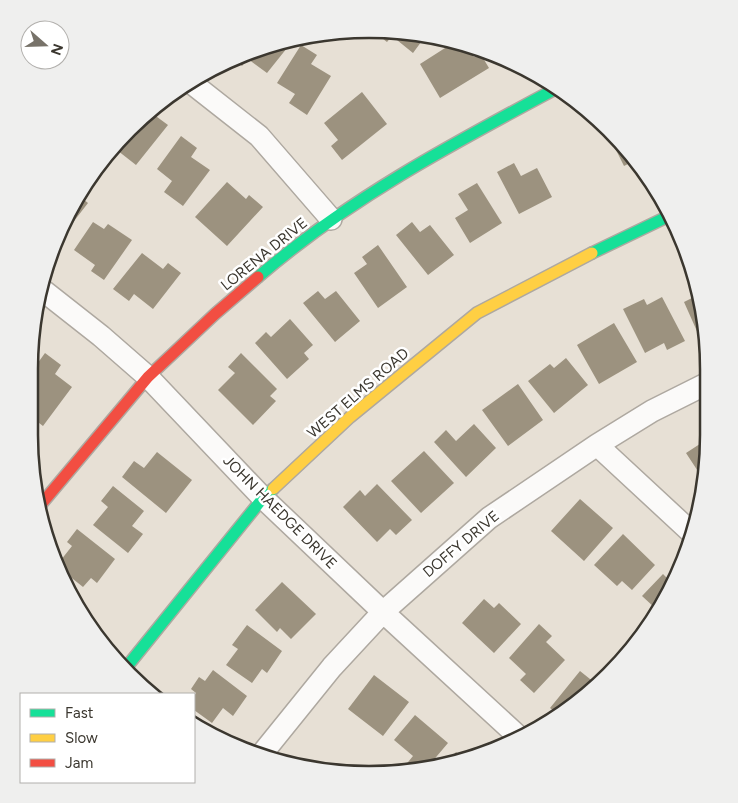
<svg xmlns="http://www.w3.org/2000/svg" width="738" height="803" viewBox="0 0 738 803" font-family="Figtree,sans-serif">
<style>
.building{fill:#9c927f}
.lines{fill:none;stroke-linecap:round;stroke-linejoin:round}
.street-casing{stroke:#aea8a0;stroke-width:24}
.fast-casing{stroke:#aea8a0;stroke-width:14}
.slow-casing{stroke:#aea8a0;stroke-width:14}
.jam-casing{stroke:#aea8a0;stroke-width:14}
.street{stroke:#fbfaf9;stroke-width:21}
.fast{stroke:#16e098;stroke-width:11}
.slow{stroke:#ffcf43;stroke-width:11}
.jam{stroke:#f24e42;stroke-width:11}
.labels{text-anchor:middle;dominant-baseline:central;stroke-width:5;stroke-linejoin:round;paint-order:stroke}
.street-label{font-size:15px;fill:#3b372f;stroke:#fff}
.rim{fill:none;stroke:#3b372f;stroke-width:2.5}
</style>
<rect width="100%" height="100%" fill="#e7e0d5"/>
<path class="building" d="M376,29L427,34L413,53L392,36L387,42L374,32Z
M295,38L267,73L248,59L242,66L233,58L239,55Z
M456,41L466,45L474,57L480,53L489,68L440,98L420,64Z
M301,45L317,55L311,64L331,76L307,115L289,103L295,94L277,83Z
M362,92L387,124L342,160L331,146L338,140L324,123Z
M153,114L168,125L136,165L113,147L129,128L140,119L146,123Z
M602,122L610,129L636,160L624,166Z
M181,136L197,148L191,157L210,170L183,206L164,192L172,181L157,169Z
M514,163L521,176L537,168L552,197L519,214L497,172Z
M227,182L246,199L249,195L263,207L227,246L195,217Z
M477,183L502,223L470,243L455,218L468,210L458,194Z
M78,195L88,203L57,243L54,241L55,239Z
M93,222L104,229L108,224L132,240L104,280L91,271L95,265L74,250Z
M412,222L420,232L430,225L454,255L428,275L396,235Z
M378,245L407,287L378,308L354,273L367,264L362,257Z
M142,253L163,269L168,263L181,273L153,309L134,294L129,301L113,289Z
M318,291L325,299L336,291L360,321L335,342L303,303Z
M700,294L703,303V336L700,338L684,302Z
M662,297L685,341L667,350L664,343L645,353L623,309L644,299L647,305Z
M290,319L313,345L304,353L309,359L287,379L255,343L266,332L271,337Z
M614,323L637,362L599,384L577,345Z
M45,353L61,365L55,374L72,387L43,426L30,416L32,371Z
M241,353L277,389L270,396L276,401L253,425L218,390L235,373L228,367Z
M566,358L588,385L554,413L528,381L550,364L554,368Z
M518,384L543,420L508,446L482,410Z
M474,424L496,448L466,477L434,442L446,430L456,441Z
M706,440V478L705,482L686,453Z
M424,451L454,483L421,513L391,481Z
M157,452L192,480L166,513L122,477L134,461L144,468Z
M377,484L412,520L396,535L390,529L377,542L343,507L360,490L365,496Z
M113,486L144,511L132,526L143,534L128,553L93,525L108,507L101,501Z
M580,499L613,528L584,561L551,531Z
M77,529L115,559L97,583L91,578L83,587L58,567L57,565L72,546L67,542Z
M623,534L655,565L632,590L622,581L617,586L594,565Z
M663,574L673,584L664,604L651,622L646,617L655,608L642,596Z
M282,582L316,614L291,639L280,628L277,632L255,610Z
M484,599L494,608L499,603L521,624L494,653L462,623Z
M539,624L552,636L546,642L565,660L534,693L520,680L526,674L509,658Z
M247,625L282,651L267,673L262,669L252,683L226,665L238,649L232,645Z
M213,670L247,696L233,716L223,708L212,723L194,710V696L196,693L191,689L199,677L205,681Z
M580,671L595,683L599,678L601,680L576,704L558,714L550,708Z
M374,675L409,702L383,736L348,709Z
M415,715L448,743L426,769L408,770L404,767L413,756L394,740Z
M456,752L464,759L445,765Z"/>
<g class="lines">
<g class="street-casing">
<path id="street" d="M189,81L259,136L331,219
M40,288L101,336L148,377L263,498L383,612L519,737
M597,445L693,534
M261,755L332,667L383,612L489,518L597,445L652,411L704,385"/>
</g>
<g class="fast-casing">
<path id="fast" d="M592,253L671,215
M258,277C348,199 454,143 559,87
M125,669L263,498L273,489"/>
</g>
<g class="slow-casing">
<path id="slow" d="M273,489L350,417L477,313L592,253"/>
</g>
<g class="jam-casing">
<path id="jam" d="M38,508L148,377L215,314L258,277"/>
</g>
<use href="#street" class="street"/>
<use href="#fast" class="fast"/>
<use href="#slow" class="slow"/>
<use href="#jam" class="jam"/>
</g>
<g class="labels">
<g class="street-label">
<text transform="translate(264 254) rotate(-39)">LORENA DRIVE</text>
<text transform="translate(358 393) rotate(-41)">WEST ELMS ROAD</text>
<text transform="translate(280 512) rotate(45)">JOHN HAEDGE DRIVE</text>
<text transform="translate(461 544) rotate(-40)">DOFFY DRIVE</text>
</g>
</g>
<path d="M0 0H738V803H0ZM369 38H369A331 331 0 0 1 700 369V435A331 331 0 0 1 369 766H369A331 331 0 0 1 38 435V369A331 331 0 0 1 369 38Z" fill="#efefee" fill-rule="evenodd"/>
<path class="rim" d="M369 38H369A331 331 0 0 1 700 369V435A331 331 0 0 1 369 766H369A331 331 0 0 1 38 435V369A331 331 0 0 1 369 38Z"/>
<rect x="20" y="693" width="175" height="90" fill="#ffffff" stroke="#b1afac"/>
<rect x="30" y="709" width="25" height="8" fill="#16e098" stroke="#b1afac"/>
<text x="65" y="718" font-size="15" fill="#3b372f">Fast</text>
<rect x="30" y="734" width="25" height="8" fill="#ffcf43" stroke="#b1afac"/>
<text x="65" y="743" font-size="15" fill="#3b372f">Slow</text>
<rect x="30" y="759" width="25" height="8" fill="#f24e42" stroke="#b1afac"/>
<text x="65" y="768" font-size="15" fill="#3b372f">Jam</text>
<g transform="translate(45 45) rotate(110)"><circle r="24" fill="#ffffff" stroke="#b1afac"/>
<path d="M0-4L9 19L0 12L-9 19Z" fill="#777269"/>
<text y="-8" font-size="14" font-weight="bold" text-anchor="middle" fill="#3b372f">N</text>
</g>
</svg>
